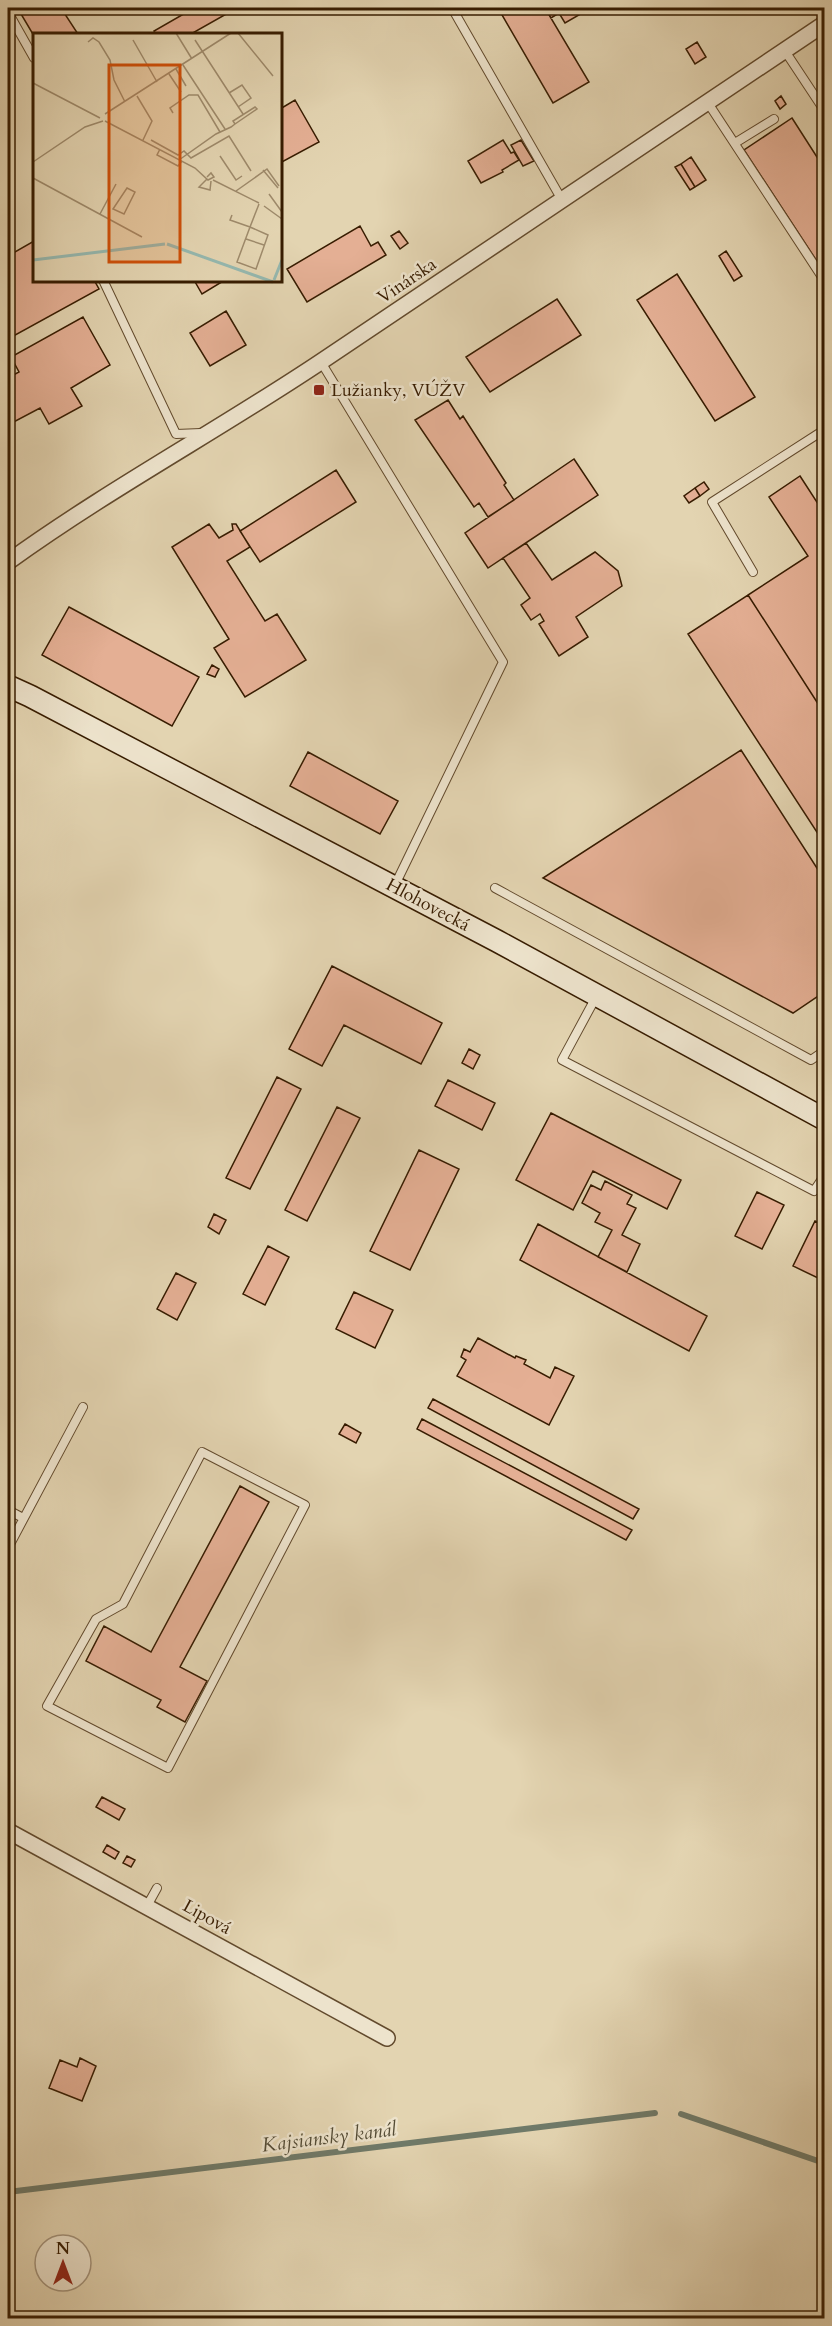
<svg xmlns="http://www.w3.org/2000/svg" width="832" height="2326" viewBox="0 0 832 2326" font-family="Cardo,serif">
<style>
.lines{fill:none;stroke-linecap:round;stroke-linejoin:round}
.stream{stroke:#6f7a69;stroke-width:6}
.building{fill:#e4af94;stroke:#371c01;stroke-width:1.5}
.service-casing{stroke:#624a2d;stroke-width:10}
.minor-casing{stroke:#624a2d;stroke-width:18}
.secondary-casing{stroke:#371c01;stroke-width:24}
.service{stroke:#ede3cc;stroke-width:8}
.minor{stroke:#ede3cc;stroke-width:15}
.secondary{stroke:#ede3cc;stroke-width:21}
.poi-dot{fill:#8f2418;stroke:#ede3cc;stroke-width:2}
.labels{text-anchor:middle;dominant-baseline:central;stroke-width:5;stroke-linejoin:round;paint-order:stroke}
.street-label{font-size:18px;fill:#371c01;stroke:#ede3cc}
.poi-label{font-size:18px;fill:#371c01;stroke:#ede3cc;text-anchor:start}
.water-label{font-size:20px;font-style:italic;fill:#534b35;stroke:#ede3cc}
.inset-river{fill:none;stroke:#95b8af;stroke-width:3}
.inset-road{fill:none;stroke:#9e8a6b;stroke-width:1.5}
.view{fill:#cd500a;fill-opacity:0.15;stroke:#cd500a;stroke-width:3}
.inset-edge{fill:none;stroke:#371c01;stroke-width:3}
</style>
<rect width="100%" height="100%" fill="#e3d4b1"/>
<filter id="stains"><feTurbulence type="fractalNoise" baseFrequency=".00333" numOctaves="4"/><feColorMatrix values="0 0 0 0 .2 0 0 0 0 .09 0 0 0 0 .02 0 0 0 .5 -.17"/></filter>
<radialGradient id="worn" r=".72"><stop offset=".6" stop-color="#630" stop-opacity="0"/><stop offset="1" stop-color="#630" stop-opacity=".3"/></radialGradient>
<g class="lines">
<path class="stream" d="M681,2114L824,2163
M8,2192L655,2113"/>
</g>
<path class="building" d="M31,8H61L78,34L34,36L21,14Z
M194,8H237L191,34H156L154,31Z
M498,8H545L589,82L553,103Z
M545,8H591L565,23L559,13L551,18Z
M697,42L706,57L695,64L686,49Z
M781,96L786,104L780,109L775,101Z
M295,100L319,142L280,163V109Z
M792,118L824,168V272L744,150Z
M503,140L511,153L514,152L519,160L502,170L503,172L481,183L468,161Z
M521,140L534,161L523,166L511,145Z
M691,157L706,180L695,187L681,164Z
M681,164L695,187L690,190L675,167Z
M360,226L371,246L378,242L386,255L307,302L287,269Z
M399,231L408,243L400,249L391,236Z
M34,241V280H94L99,289L8,339V256Z
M726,251L742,276L734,281L719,256Z
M677,274L755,397L715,421L637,300Z
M194,280H225L202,294Z
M557,299L581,335L490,392L466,357Z
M226,311L246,345L210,366L190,333Z
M83,317L110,365L71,388L82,406L49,424L40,408L8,425V378L19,372L11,357Z
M448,400L460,419L463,416L506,483L504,485L514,500L488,517L479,503L474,507L415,420Z
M574,459L598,495L488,568L465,533Z
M336,470L356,502L260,562L240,531Z
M800,476L824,513V713L748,595L808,556L769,497Z
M704,482L709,489L700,496L695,488Z
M695,488L700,496L689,503L684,496Z
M209,524L219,538L233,530L232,524H236L250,547L227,561L265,621L277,614L306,660L245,697L214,648L229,639L172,547Z
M526,543L552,580L595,552L618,571L622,586L576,617L588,637L559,656L539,624L544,621L540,614L531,620L521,605L530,598L503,558Z
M748,595L824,713V843L688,634Z
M69,607L199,677L172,726L42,655Z
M212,665L219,669L215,677L207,674Z
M741,750L824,879V992L793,1013L543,878Z
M308,752L398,801L380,834L290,786Z
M332,966L442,1023L421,1064L344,1025L322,1066L289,1049Z
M469,1049L480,1055L473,1069L462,1063Z
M277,1077L301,1089L250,1189L226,1178Z
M448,1080L495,1103L482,1130L435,1106Z
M337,1107L360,1118L307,1221L285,1210Z
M551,1113L681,1180L667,1209L593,1171L573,1210L516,1180Z
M419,1150L459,1169L410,1270L370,1251Z
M605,1181L632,1195L627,1204L636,1208L622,1235L640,1244L627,1272L598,1257L612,1230L595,1222L600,1213L582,1203L591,1185L601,1190Z
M757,1192L784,1205L762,1249L735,1236Z
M214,1214L226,1220L219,1234L208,1227Z
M815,1221L824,1225V1265L818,1278L793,1266Z
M538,1224L707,1316L689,1351L520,1260Z
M268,1246L289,1257L265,1305L243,1294Z
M176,1273L196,1283L177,1320L157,1309Z
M354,1292L393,1310L375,1348L336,1329Z
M478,1338L515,1358L516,1356L526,1360L524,1364L550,1378L555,1367L574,1376L549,1425L457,1376L466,1360L461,1357L464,1349L470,1352Z
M433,1399L639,1509L633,1519L428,1408Z
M422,1419L632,1530L626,1540L417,1429Z
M345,1424L361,1433L356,1443L339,1434Z
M240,1486L269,1502L180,1667L207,1681L185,1722L157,1707L161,1700L86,1661L104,1626L151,1652Z
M102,1797L125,1809L119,1820L96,1807Z
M107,1845L119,1852L115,1859L103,1852Z
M127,1856L135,1860L131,1867L123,1863Z
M80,2058L96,2066L82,2101L49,2088L60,2060L77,2067Z"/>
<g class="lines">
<g class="service-casing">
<path id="service" d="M452,8L562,200
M8,12L34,58
M785,51L824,110
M708,103L824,280
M735,143L774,119
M103,280L176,434L201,433
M321,362L503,662L395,885
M753,572L712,502L824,430
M495,888L811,1060L824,1051
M596,997L562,1060L814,1191L824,1176
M202,1452L305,1505L168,1768L47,1706L96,1619L123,1604Z
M8,1510L23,1518
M8,1548L83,1407
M147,1906L157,1888"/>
</g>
<g class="minor-casing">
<path id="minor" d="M8,562C109,489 219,430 322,361C490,250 657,137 824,24
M8,1831L387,2038"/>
</g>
<g class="secondary-casing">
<path id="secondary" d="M8,686L30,696L497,941L824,1119"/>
</g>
<use href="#service" class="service"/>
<use href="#minor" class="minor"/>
<use href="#secondary" class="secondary"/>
</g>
<rect class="poi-dot" x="313" y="384" width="12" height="12" rx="3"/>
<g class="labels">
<g class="street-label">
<text transform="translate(407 281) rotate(-34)">Vinárska</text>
<text transform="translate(428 905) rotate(28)">Hlohovecká</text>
<text transform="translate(207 1917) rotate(29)">Lipová</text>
</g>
<g class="poi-label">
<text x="331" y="390">Lužianky, VÚŽV</text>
</g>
<g class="water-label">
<text transform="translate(329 2137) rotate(-7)">Kajsiansky kanál</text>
</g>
</g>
<g transform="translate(33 33)">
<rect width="249" height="249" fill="#e3d4b1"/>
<path class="inset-river" d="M134,211L240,249M0,227L132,211M241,247L249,227"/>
<path class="inset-road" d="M143,0L159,26M205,0L240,43M100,7L124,49M162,7L210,81M55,9L60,5L66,9L77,27L81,47L92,69M150,32L192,96M143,36L153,53M136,41L148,59M0,50L67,85M196,60L209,52L218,65L205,74M104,63L119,88L110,107M140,80L137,75L156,62H165L187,99M72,81L198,0M72,88L162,135L175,147L181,144L178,140L174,144M118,107L145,122L151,118L158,125L196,103L218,138M127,116L124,122L145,133L149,128M187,123L203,147L209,143M146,127L183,101L198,94L202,91L224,76L222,74L200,88L202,91M0,129L52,94L70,88M230,137L245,155M0,145L109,204M174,146L166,154L177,157L178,148M180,147L226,170M94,155L102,159L91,181L80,176ZM203,158L234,136L246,153M236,161L249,179M231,173L249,186M67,181L83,151M199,182L197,187L217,194L226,171M217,194L235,202L223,236L204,229ZM213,206L231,212"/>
<path class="view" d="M76,32H147V229H76Z"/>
<rect width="249" height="249" class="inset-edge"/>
</g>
<rect width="832" height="2326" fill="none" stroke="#e3d4b1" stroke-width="30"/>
<rect x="9" y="9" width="814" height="2308" fill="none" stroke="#371c01" stroke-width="3"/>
<rect x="15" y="15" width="802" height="2296" fill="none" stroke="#371c01" stroke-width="1.5"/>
<g transform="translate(63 2263)"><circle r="28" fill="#ede3cc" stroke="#a4937b" stroke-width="1.5"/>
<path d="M0-4.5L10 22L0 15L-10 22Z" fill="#8f2418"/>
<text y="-9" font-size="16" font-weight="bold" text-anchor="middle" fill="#371c01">N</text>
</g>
<rect width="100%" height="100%" filter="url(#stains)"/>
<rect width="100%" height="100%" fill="url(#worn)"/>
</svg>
